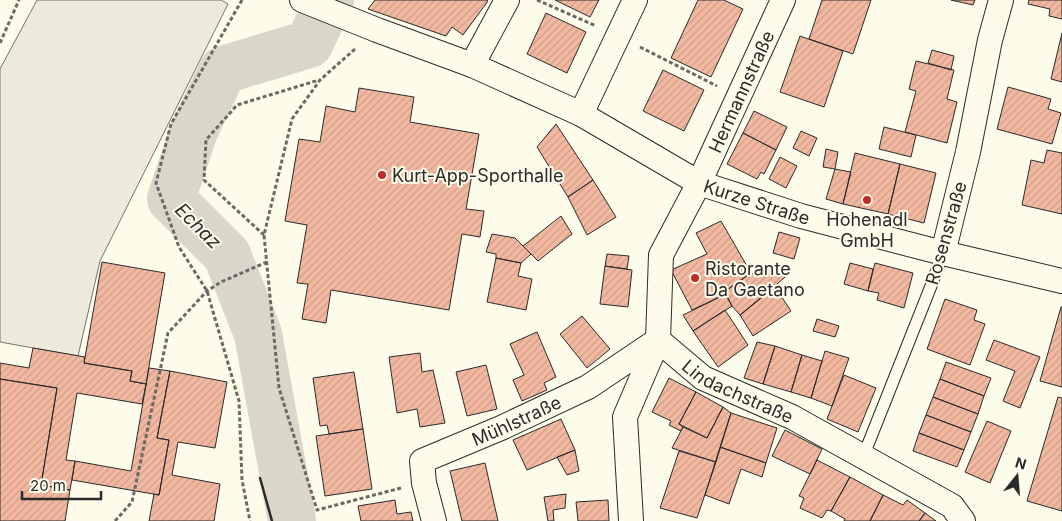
<svg xmlns="http://www.w3.org/2000/svg" width="1062" height="521" viewBox="0 0 1062 521" font-family="Inter,sans-serif">
<style>
.garden{fill:#ecebdb;stroke:#74746e}
.lines{fill:none;stroke-linecap:round;stroke-linejoin:round}
.river{stroke:#d8d7c9;stroke-width:48}
.building{fill:url(#building-hatch);stroke:#2b2b2b}
.lane-casing{stroke:#2b2b2b;stroke-width:13}
.street-casing{stroke:#2b2b2b;stroke-width:26}
.path{stroke:#6a6964;stroke-width:3;stroke-dasharray:4 2.5;stroke-linecap:butt}
.lane{stroke:#fdfbea;stroke-width:11}
.street{stroke:#fdfbea;stroke-width:24}
.wall{stroke:#2b2b2b;stroke-width:2.5}
.poi-dot{fill:#c62828;stroke:#fdfbea;stroke-width:2}
.labels{text-anchor:middle;dominant-baseline:central;stroke-width:4;stroke-linejoin:round;paint-order:stroke}
.street-label{font-size:18px;fill:#2b2b2b;stroke:#fdfbea}
.poi-label{font-size:18px;fill:#2b2b2b;stroke:#fdfbea;text-anchor:start}
.water-label{font-size:19px;font-style:italic;fill:#2b2b2b;stroke:#fdfbea}
</style>
<defs>
<pattern id="building-hatch" width="6" height="6" patternUnits="userSpaceOnUse" patternTransform="scale(1.25)"><rect width="6" height="6" fill="#f2b8a0"/><path d="M-1 1l2-2M0 6l6-6M5 7l2-2" fill="none" stroke="#d09e8a"/></pattern>
</defs>
<rect width="100%" height="100%" fill="#fdfbea"/>
<path class="garden" d="M37,0H221L228,4L100,261L78,356L0,342V69Z"/>
<g class="lines">
<path class="river" d="M292,521L258,334L227,255L171,199L194,131L223,70L309,44L330,0"/>
</g>
<path class="building" d="M375,0H486L488,1L463,35L452,27L446,36L368,9Z
M555,0H599L590,17Z
M698,0H724L743,9L711,77L671,58Z
M822,0H871L853,54L809,39Z
M951,0H975L973,5Z
M1029,0H1062V19L1049,16L1050,9L1028,4Z
M546,13L586,32L567,73L527,54Z
M1062,33V82L1051,79Z
M800,36L843,51L824,107L780,92Z
M932,50L954,56L951,70L928,63Z
M916,61L954,70L947,99L957,102L947,143L905,132L916,91L909,89Z
M663,70L704,90L684,131L643,111Z
M1008,87L1051,99L1048,109L1061,113L1052,144L997,129Z
M359,88L414,97L410,122L479,134L466,209L484,211L480,237L462,234L449,310L331,290L326,323L302,319L308,284L297,283L307,225L285,221L299,139L320,142L326,106L355,112Z
M754,111L787,127L776,150L743,133Z
M556,124L593,180L568,197L537,147Z
M884,127L916,135L911,157L879,149Z
M801,131L817,138L809,156L793,148Z
M743,133L776,150L764,174L761,172L757,179L727,164Z
M826,149L838,152L835,169L823,167Z
M1047,150L1062,153V214L1022,205L1031,160L1044,163Z
M855,153L900,164L888,214L843,204Z
M780,157L797,166L786,188L769,179Z
M900,164L936,173L924,223L888,214Z
M835,169L851,172L843,204L826,199Z
M593,180L616,217L587,235L568,197Z
M561,216L572,234L538,261L523,246Z
M721,221L751,273L724,292L726,294L692,310L671,270L707,254L696,233Z
M779,232L800,238L794,259L773,253Z
M492,234L515,238L531,254L521,263L496,258V254L486,252Z
M607,254L629,256L627,269L605,266Z
M496,258L521,263L518,276L532,279L526,310L487,302Z
M102,262L165,273L146,384L130,381L132,371L84,363Z
M850,263L873,269L868,291L844,284Z
M875,263L913,273L904,308L877,300L879,293L868,291Z
M769,264L790,273L740,315L732,306L724,292L751,273L764,277Z
M605,266L632,270L628,307L600,304Z
M775,287L791,311L753,336L740,315Z
M726,294L732,306L693,331L683,315Z
M945,299L977,310L974,320L985,324L970,365L927,349Z
M1061,307H1062V387L1040,381Z
M725,310L748,345L718,367L693,331Z
M582,316L610,349L587,368L560,334Z
M817,319L839,326L835,337L813,331Z
M537,332L556,377L544,383L547,390L522,401L513,380L524,375L510,344Z
M994,340L1040,357L1020,408L1003,401L1015,371L986,360Z
M757,342L775,346L763,384L744,378Z
M775,346L802,355L791,392L763,384Z
M33,348L85,357L84,363L132,371L130,381L146,384L142,404L77,393L66,460L75,461L70,490L41,485L57,388L0,379V363L29,368Z
M825,351L849,358L832,406L811,398Z
M420,353L422,372L433,370L445,423L420,427L417,409L397,413L389,357Z
M802,355L822,361L811,398L791,392Z
M946,362L991,378L984,396L940,379Z
M486,365L497,409L467,416L456,372Z
M149,368L170,371L157,438L169,440L159,495L72,480L75,461L131,471Z
M170,371L227,382L215,448L178,442L172,475L220,484L214,521H149L154,494L159,495L169,440L157,438Z
M354,372L363,429L329,434L327,425L320,426L313,378Z
M844,375L876,388L858,432L827,419Z
M669,378L696,392L679,424L683,427L681,431L669,425L671,421L652,412Z
M0,379L57,388L41,485L70,490L65,521H0Z
M940,379L984,396L978,414L933,397Z
M696,392L723,407L707,438L679,424Z
M933,397L978,414L971,432L926,415Z
M1058,397L1062,398V511L1027,501Z
M723,407L731,413L716,462L672,448L683,427L707,438Z
M731,413L777,428L766,463L720,447Z
M926,415L971,432L964,450L919,433Z
M561,419L575,450L527,470L513,440Z
M987,421L1011,431L990,483L965,472Z
M363,429L372,489L325,496L316,436Z
M785,430L822,449L810,474L772,456Z
M919,433L964,450L957,467L913,451Z
M720,447L766,463L762,477L741,469L729,504L705,495Z
M575,450L579,471L567,475L557,457Z
M679,451L716,462L697,518L660,508Z
M817,460L850,477L831,511L827,510L822,518L800,508L804,498L799,496Z
M485,463L498,521H462L450,471Z
M850,477L883,495L870,521H844L845,519L831,511Z
M566,494L565,508L553,510L554,521H548L544,497Z
M883,495L903,505L907,500L925,513L919,521H870Z
M395,500L397,514L411,512L413,521H361L358,506Z
M608,500L609,521H578L576,502Z
M925,513L936,521H919Z"/>
<g class="lines">
<g class="lane-casing">
<path id="lane" d="M863,457L931,286L943,253"/>
</g>
<g class="street-casing">
<g id="street">
<path id="s1" d="M302,0L377,30L472,65L581,114L699,183L801,216L943,253L1062,281"/>
<path d="M472,65L507,0"/>
<path d="M581,114L635,0"/>
<path d="M943,253L968,152L990,40L1001,0"/>
<path id="s2" d="M658,340L703,378L792,417L952,506L963,521"/>
<path id="s3" d="M434,521L424,483L422,461L501,428L588,387L658,340"/>
<path id="s4" d="M631,521L625,417L658,340L661,255L699,183L783,0"/>
</g>
</g>
<path class="path" d="M242,0L171,124L156,183L179,247L207,291L239,401L242,480L250,521
M537,0L596,26
M0,43L19,0
M640,47L717,86
M355,49L320,80L292,119L264,235L279,388L317,510L401,488
M264,235L204,180L206,140L237,105L319,80
M115,521L132,502L168,333L207,291L221,282L267,262"/>
<use href="#lane" class="lane"/>
<use href="#street" class="street"/>
<path class="wall" d="M260,478L272,521"/>
</g>
<g class="poi-dot">
<circle cx="382" cy="175" r="5"/>
<circle cx="867" cy="200" r="5"/>
<circle cx="695" cy="278" r="5"/>
</g>
<g class="labels">
<g class="street-label">
<text stroke="none"><textPath href="#s4" startOffset="455">Hermannstraße</textPath></text>
<text stroke="none"><textPath href="#s1" startOffset="499">Kurze Straße</textPath></text>
<text transform="translate(946 233) rotate(-74)">Rosenstraße</text>
<text stroke="none"><textPath href="#s2" startOffset="96">Lindachstraße</textPath></text>
<text stroke="none"><textPath href="#s3" startOffset="164">Mühlstraße</textPath></text>
</g>
<g class="poi-label">
<text x="392" y="175">Kurt-App-Sporthalle</text>
<text x="867" y="219" text-anchor="middle">Hohenadl<tspan x="867" dy="21">GmbH</tspan></text>
<text x="705" y="268">Ristorante<tspan x="705" dy="21">Da Gaetano</tspan></text>
</g>
<g class="water-label">
<text transform="translate(198 226) rotate(45)">Echaz</text>
</g>
</g>
<g transform="translate(1017 476) rotate(17)" stroke="#fdfbea" stroke-width="4" paint-order="stroke">
<path d="M0-4L9 19L0 12L-9 19Z" fill="#2b2b2b"/>
<text y="-8" font-size="14" font-weight="bold" text-anchor="middle" fill="#2b2b2b">N</text>
</g>
<path d="M22 491v8h79v-8" fill="none" stroke="#2b2b2b" stroke-width="2.5"/>
<text x="30" y="491" font-size="15" fill="#2b2b2b" stroke="#fdfbea" stroke-width="4" paint-order="stroke">20 m</text>
</svg>
